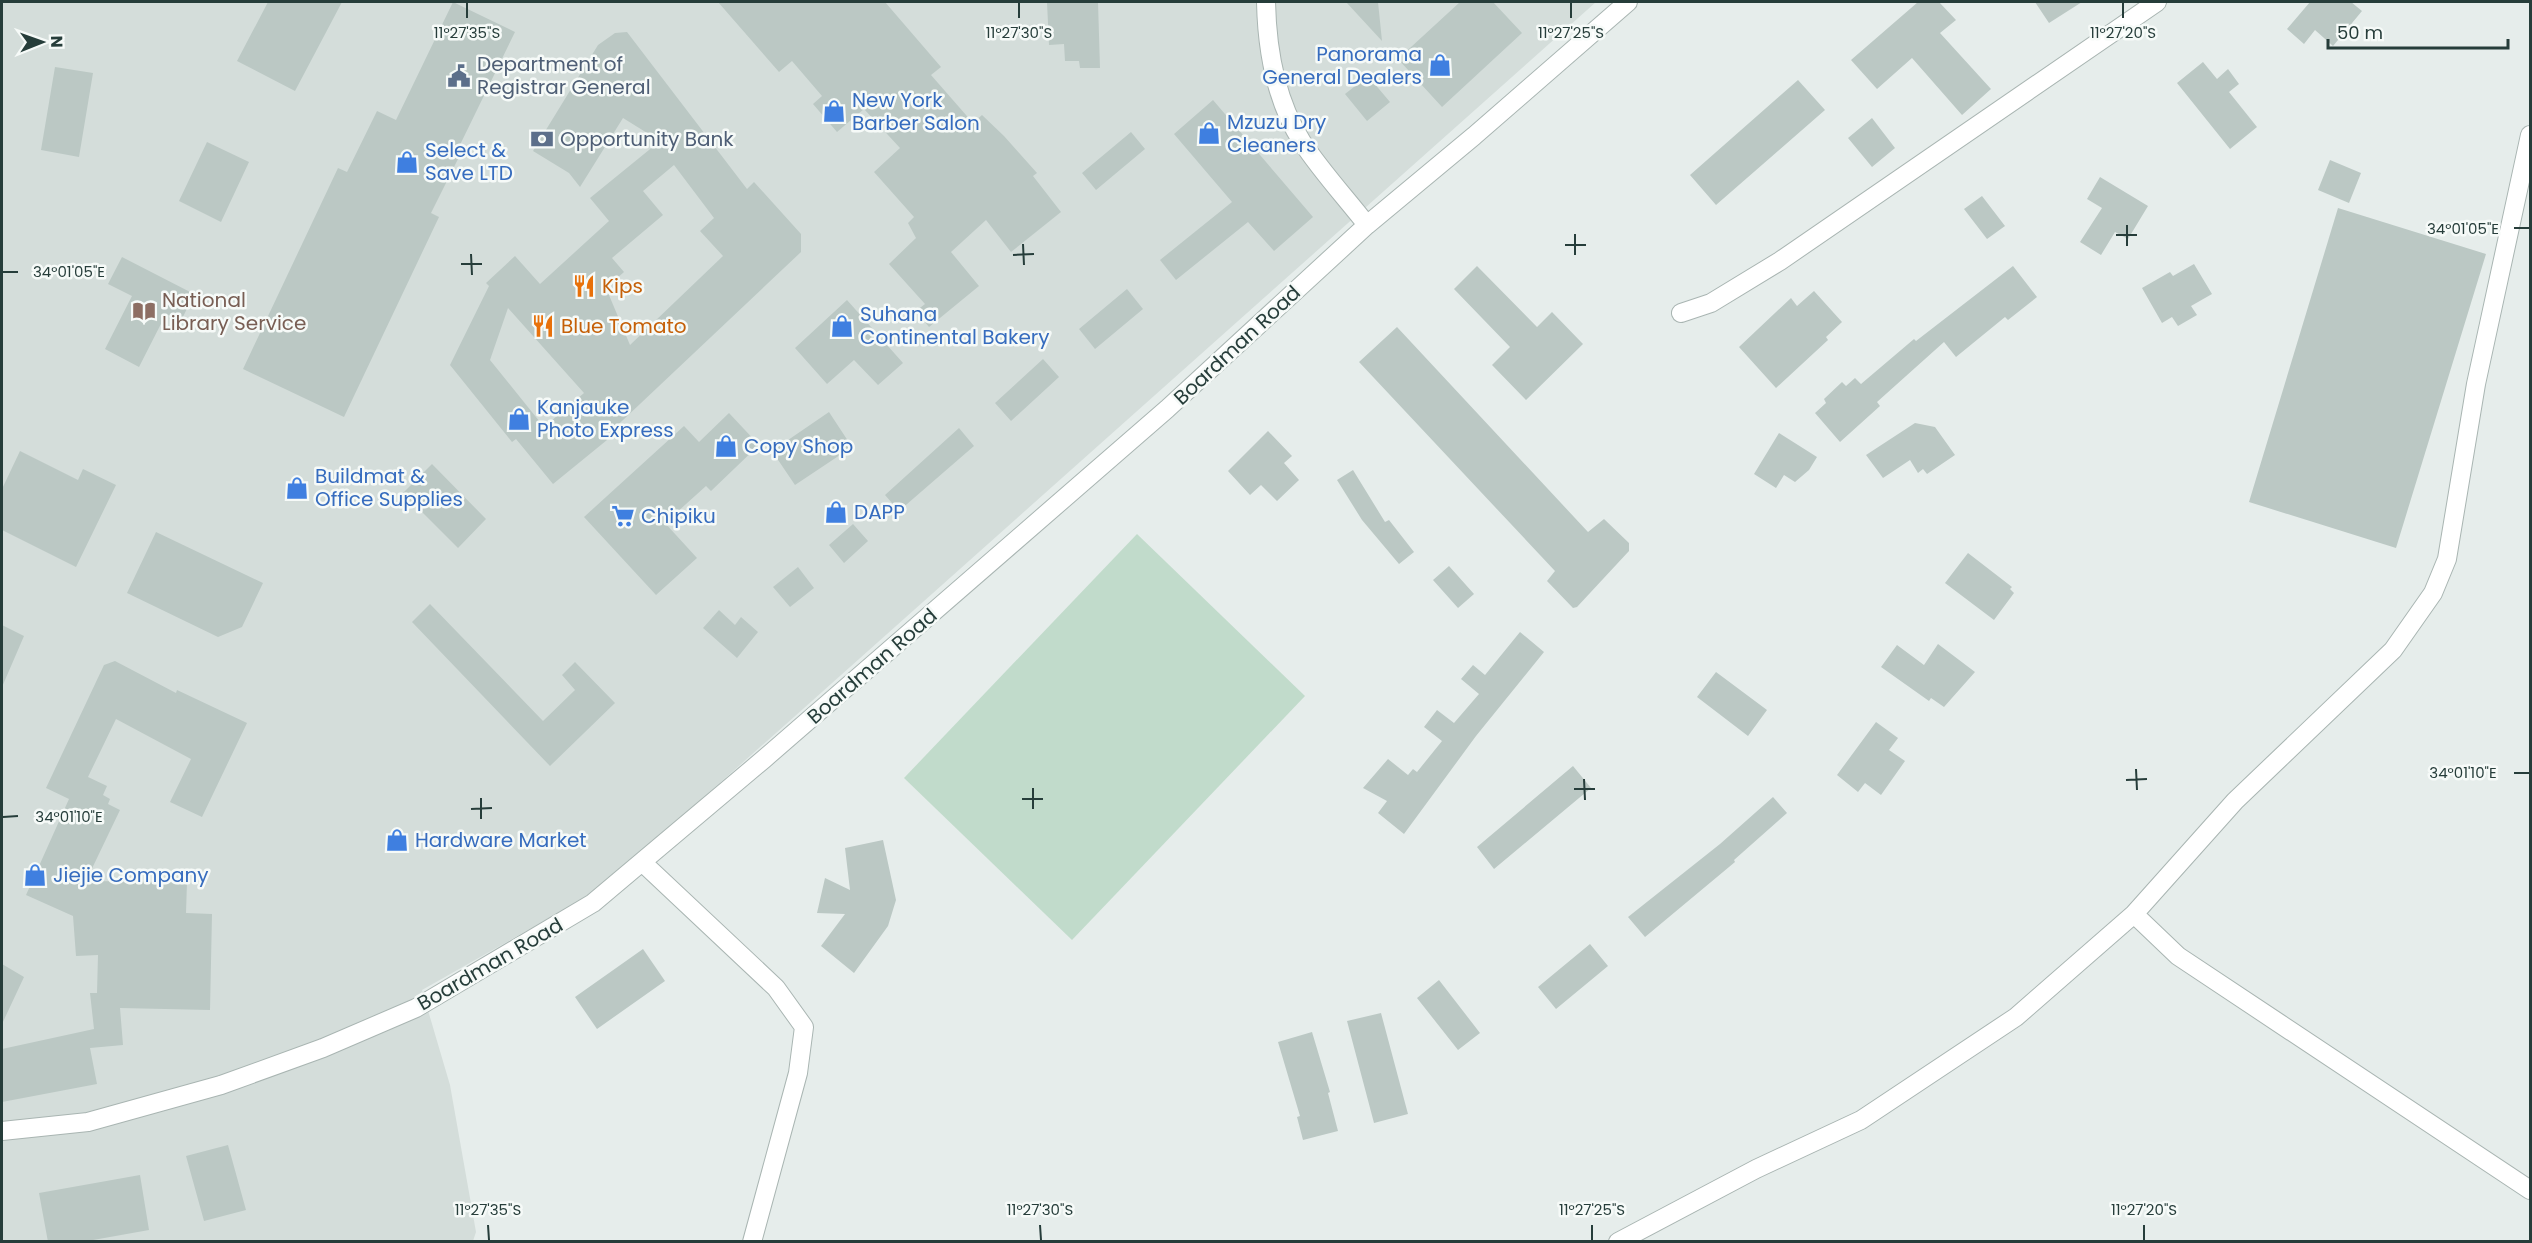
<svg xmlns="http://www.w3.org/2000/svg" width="2532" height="1243" viewBox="0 0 2532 1243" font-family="Poppins,sans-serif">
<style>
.built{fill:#d4ddda}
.green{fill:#c1dbcb}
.building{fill:#bbc8c4;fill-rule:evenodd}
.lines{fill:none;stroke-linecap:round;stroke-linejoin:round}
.minor-casing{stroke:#a9b5b2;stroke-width:20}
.minor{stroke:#fff;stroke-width:18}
.ticks{fill:none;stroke:#263d3a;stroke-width:2}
.labels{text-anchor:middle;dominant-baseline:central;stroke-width:5;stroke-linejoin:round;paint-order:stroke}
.shop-label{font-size:20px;fill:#366cbe;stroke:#f6faf8;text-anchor:start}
.service-label{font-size:20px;fill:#4e5e75;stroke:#f6faf8;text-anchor:start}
.food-label{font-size:20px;fill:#c56008;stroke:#f6faf8;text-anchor:start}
.education-label{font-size:20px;fill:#785e54;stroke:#f6faf8;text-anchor:start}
.street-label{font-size:20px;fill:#263d3a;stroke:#f6faf8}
.ticks-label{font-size:15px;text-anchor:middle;fill:#263d3a;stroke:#f6faf8;stroke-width:5;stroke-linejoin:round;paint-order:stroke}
</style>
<rect width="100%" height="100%" fill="#e6edeb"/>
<path class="built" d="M2,2H1596L602,888L422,990L450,1085L476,1232L473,1241L2,1242Z"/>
<path class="green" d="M1137,534L1305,696L1072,940L904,778Z"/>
<path class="building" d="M268,2H342L295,91L237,61Z
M453,2L515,32L457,151L461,153L431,213L439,217L344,417L243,369L338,168L347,172L377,111L396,120Z
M718,2H885L941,67L931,75L973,123L982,115L1004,136L1037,173L1033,176L1061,212L1011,252L986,220L951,252L979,286L929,327L916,311L925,304L889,264L916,238L908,223L914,217L874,172L900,148L864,109L837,132L813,104L822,96L792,61L779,72Z
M1047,2H1098L1100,68H1080L1079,61H1065L1064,44L1049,45Z
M1346,2H1378L1382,41Z
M1460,2H1493L1522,33L1442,107L1398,59Z
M1918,2H1939L1956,20L1940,33L1991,89L1962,115L1912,58L1877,89L1851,60Z
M2035,2H2082L2049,23Z
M2310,2H2351L2362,11L2333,46L2315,30L2304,44L2287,29Z
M627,32L747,189L754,182L801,234V252L605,437L607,440L553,484L516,439L512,442L450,365L489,286L486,283L515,256L540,284L609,221L590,198L660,141L623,118L580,187L569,173L533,151L598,45L615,33ZM674,165L714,218L700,231L723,256L630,345L606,288L624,272L612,258L663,215L643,191ZM508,308L584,393L544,427L490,360Z
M2203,62L2217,79L2228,69L2239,84L2229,92L2257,127L2230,149L2177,83Z
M55,67L93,73L79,157L41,150Z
M1368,76L1390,102L1367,121L1345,94Z
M1798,80L1825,110L1716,205L1690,175Z
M1213,100L1313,217L1274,251L1248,222L1176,280L1160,260L1232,202L1174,134Z
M1872,118L1895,148L1872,167L1848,138Z
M1131,132L1145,149L1096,190L1082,173Z
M207,142L249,162L221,222L179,201Z
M2330,160L2361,173L2349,203L2318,190Z
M2100,177L2148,206L2128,239L2115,232L2101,255L2080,242L2102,208L2087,199Z
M1982,196L2005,226L1987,239L1964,209Z
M2338,208L2486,254L2396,548L2249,502Z
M122,257L194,294L181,321L166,314L139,367L105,349L132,296L108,284Z
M2194,264L2212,294L2191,306L2197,315L2178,326L2172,317L2162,323L2142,288L2170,272L2173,276Z
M1477,266L1537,327L1552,312L1583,344L1526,400L1492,365L1510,347L1454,289Z
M2013,266L2037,297L2008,320L2005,317L1956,357L1944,342L1877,402L1880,406L1840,442L1815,413L1826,403L1824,399L1842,382L1846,386L1855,378L1861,384L1914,339L1916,341Z
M1127,289L1143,309L1095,349L1079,329Z
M1814,291L1842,322L1826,337L1828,340L1776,388L1739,347L1791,298L1797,306Z
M847,300L903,363L878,385L854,360L827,384L795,348Z
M1397,327L1588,532L1604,519L1629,543V551L1577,607L1573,608L1547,581L1555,571L1359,362Z
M1043,359L1059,377L1011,421L995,403Z
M829,412L852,447L795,485L772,451Z
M729,413L759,445L711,491L706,486L665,523L697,558L656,595L584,517L684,426L699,442Z
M1915,423L1935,427L1955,455L1927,474L1923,469L1918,473L1910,460L1883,478L1866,455Z
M959,428L974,446L899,511L885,495Z
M1268,431L1292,456L1284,463L1299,480L1277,501L1261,485L1250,495L1228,471Z
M1779,433L1817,457L1809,470L1795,482L1784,475L1776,488L1754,474Z
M20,451L78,480L83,469L116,485L76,567L2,530V489Z
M432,464L486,519L458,548L403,493Z
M1353,470L1385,522L1389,520L1414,552L1399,564L1362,520L1337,480Z
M853,524L868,541L844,563L829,545Z
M156,532L263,583L242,627L218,637L127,593Z
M1968,553L2012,587L2010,589L2014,593L1994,620L1945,583Z
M1449,566L1474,594L1458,608L1433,580Z
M798,567L814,588L790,607L773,587Z
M430,604L543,721L575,690L562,675L575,662L615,703L550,766L412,622Z
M719,610L735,625L741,617L758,632L737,658L703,628Z
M2,625L24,636L2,687Z
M1520,632L1544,652L1476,736L1404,834L1378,813L1387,801L1363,788L1388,759L1408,775L1413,769L1417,772L1442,741L1424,727L1437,710L1454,723L1479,694L1461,679L1473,665L1485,675Z
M1938,644L1975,672L1944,707L1931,698L1929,701L1881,667L1897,645L1924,665Z
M115,661L176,693L177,690L247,723L202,817L170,802L191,759L116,719L88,777L107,786L103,795L110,799L108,804L120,810L86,881L187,882L186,913L212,914L210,1010L120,1008L123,1045L90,1048L97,1084L2,1102V1049L94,1029L90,993H97L98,955L76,956L73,916L26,895L69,799L46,788L104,665Z
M1716,672L1767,710L1748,736L1697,697Z
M1876,722L1898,738L1889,750L1905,761L1881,795L1865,783L1858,792L1837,775Z
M1573,766L1591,788L1494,869L1477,847Z
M1773,797L1787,813L1734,860L1735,862L1645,937L1628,917L1720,844Z
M883,840L896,900L888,926L854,973L821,946L845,914L817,913L825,878L850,890L845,848Z
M1590,944L1608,966L1556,1009L1538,987Z
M643,949L665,981L597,1029L575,997Z
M2,964L24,977L2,1024Z
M1439,980L1480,1033L1458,1050L1417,998Z
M1381,1013L1408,1114L1374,1123L1347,1021Z
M1312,1032L1330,1092L1328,1093L1338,1131L1303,1140L1297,1117L1300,1116L1278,1042Z
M228,1145L246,1210L204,1221L186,1156Z
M140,1175L149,1230L82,1242H48L39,1193Z"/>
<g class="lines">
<g class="minor-casing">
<path id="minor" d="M1266,2C1267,49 1276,101 1302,142C1321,171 1346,198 1367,225
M2530,135L2476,384L2447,559L2433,593L2393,650L2235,801L2134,914L2178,956L2530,1190
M1681,313L1711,303L1780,261L2157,2
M642,862L776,988L804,1027L798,1073L752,1242
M2,1131L88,1122L221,1085L323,1048L416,1008L593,903L764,759L1167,409L1367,225L1474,136L1628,2
M1618,1242L1756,1169L1861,1120L2016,1017L2134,914"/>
</g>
<use href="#minor" class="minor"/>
</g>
<path class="ticks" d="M467,3V18M1019,3V18M1571,3V18M2123,3V18M2127,225V246M2514,228H2529M1575,234V255M2116,235H2137M1023,244L1024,265M1565,245H1586M471,254L472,275M1013,255L1034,254M461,264H482M3,272H18M2136,769L2137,790M2514,773H2529M1584,779L1585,800M2126,780L2147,779M1033,788V809M1574,789H1595M481,798V819M1022,799H1043M471,809L492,808M3,817L18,816M488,1225L489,1240M1040,1225L1041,1240M1592,1225V1240M2144,1225V1240"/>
<defs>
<g id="shop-bare" transform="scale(1.8)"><path d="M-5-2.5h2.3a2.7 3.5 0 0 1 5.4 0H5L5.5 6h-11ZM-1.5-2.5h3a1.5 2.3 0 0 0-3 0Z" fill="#3f7fe0" stroke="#f6faf8" stroke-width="2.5" paint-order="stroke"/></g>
<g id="civic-bare" transform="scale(1.8)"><path d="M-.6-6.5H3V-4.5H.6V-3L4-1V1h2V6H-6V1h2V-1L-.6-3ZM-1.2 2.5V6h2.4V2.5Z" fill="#5c6f8a" stroke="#f6faf8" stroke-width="2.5" paint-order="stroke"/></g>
<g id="bank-bare" transform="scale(1.8)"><path d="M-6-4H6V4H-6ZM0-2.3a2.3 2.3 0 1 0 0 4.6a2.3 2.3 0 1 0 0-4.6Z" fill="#5c6f8a" stroke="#f6faf8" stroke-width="2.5" paint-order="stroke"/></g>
<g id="restaurant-bare" transform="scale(1.8)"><path d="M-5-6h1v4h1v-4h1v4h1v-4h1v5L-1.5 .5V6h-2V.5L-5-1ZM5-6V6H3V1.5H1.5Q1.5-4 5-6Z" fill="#e8710a" stroke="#f6faf8" stroke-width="2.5" paint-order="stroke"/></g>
<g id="library-bare" transform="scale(1.8)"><path d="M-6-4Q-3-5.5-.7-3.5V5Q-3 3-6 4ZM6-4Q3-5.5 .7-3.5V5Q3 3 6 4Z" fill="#8d6e63" stroke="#f6faf8" stroke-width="2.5" paint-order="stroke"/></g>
<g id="supermarket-bare" transform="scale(1.8)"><path d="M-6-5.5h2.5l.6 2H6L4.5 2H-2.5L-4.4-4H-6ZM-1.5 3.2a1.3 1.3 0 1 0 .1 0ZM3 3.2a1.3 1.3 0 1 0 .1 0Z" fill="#3f7fe0" stroke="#f6faf8" stroke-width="2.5" paint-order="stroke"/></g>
</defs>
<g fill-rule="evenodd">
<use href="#shop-bare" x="1440" y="65"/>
<use href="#civic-bare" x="459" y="76"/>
<use href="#shop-bare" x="834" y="111"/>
<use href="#shop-bare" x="1209" y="133"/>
<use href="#bank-bare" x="542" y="139"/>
<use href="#shop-bare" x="407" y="162"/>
<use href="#restaurant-bare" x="584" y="286"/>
<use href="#library-bare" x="144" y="311"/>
<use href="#restaurant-bare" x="543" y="326"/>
<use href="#shop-bare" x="842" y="326"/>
<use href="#shop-bare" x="519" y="419"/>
<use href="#shop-bare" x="726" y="446"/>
<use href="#shop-bare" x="297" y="488"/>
<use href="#shop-bare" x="836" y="512"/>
<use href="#supermarket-bare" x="623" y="516"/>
<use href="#shop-bare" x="397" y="840"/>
<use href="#shop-bare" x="35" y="875"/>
</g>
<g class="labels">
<g class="shop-label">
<text x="1422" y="54" text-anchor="end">Panorama<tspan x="1422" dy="23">General Dealers</tspan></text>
<text x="852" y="100">New York<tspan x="852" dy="23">Barber Salon</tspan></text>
<text x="1227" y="122">Mzuzu Dry<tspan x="1227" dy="23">Cleaners</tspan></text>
<text x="425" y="150">Select &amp;<tspan x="425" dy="23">Save LTD</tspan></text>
<text x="860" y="314">Suhana<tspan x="860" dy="23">Continental Bakery</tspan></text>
<text x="537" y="407">Kanjauke<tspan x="537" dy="23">Photo Express</tspan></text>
<text x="744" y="446">Copy Shop</text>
<text x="315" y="476">Buildmat &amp;<tspan x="315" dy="23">Office Supplies</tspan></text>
<text x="854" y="512">DAPP</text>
<text x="641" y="516">Chipiku</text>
<text x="415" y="840">Hardware Market</text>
<text x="53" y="875">Jiejie Company</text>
</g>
<g class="service-label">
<text x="477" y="64">Department of<tspan x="477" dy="23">Registrar General</tspan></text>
<text x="560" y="139">Opportunity Bank</text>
</g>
<g class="food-label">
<text x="602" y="286">Kips</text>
<text x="561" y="326">Blue Tomato</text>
</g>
<g class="education-label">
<text x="162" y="300">National<tspan x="162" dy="23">Library Service</tspan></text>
</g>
<g class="street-label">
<text transform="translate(1237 345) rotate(-43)">Boardman Road</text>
<text transform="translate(872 666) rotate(-41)">Boardman Road</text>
<text transform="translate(490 964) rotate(-30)">Boardman Road</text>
</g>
</g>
<g class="ticks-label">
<text x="467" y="38">11°27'35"S</text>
<text x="1019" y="38">11°27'30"S</text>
<text x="1571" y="38">11°27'25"S</text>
<text x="2123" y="38">11°27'20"S</text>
<text x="2463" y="234">34°01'05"E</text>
<text x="69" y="277">34°01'05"E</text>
<text x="2463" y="778">34°01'10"E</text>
<text x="69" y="822">34°01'10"E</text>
<text x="488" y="1215">11°27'35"S</text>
<text x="1040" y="1215">11°27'30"S</text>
<text x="1592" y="1215">11°27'25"S</text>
<text x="2144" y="1215">11°27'20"S</text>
</g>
<rect width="2532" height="1243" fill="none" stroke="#263d3a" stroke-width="6"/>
<g transform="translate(42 42) rotate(89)" stroke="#f6faf8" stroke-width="4.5" paint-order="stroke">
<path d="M0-4.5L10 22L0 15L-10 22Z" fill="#263d3a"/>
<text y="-9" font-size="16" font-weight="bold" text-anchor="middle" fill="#263d3a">N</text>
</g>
<path d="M2328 39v9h180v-9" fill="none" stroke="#263d3a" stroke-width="3"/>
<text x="2337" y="39" font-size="18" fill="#263d3a" stroke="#f6faf8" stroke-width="4.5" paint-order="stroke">50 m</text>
</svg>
